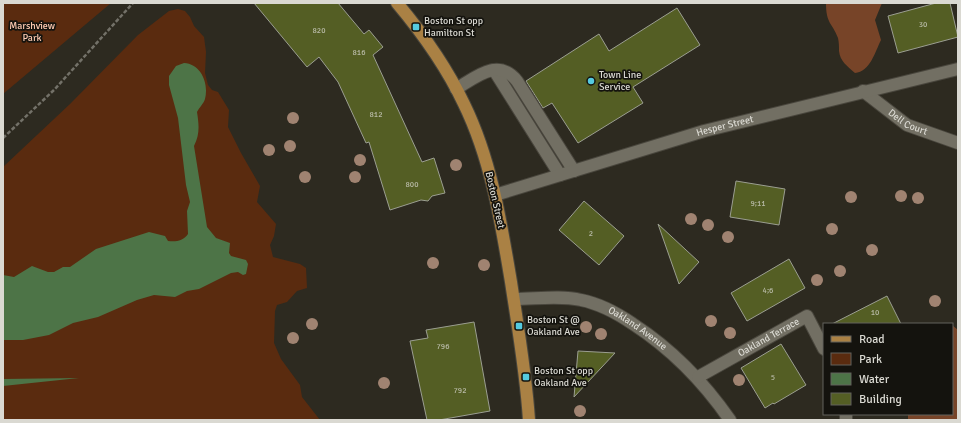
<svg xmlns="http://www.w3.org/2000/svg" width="961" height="423" viewBox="0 0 961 423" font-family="Signika,sans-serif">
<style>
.green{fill:#5a2b0f}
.forest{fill:#774428}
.water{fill:#4d7447}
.building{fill:#545e24;stroke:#9b9e91}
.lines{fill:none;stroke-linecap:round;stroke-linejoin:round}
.minor-casing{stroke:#49463d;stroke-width:14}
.major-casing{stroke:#49463d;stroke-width:14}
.path{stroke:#737168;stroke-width:2.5;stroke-dasharray:4 2;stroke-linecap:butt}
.minor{stroke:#726f63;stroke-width:12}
.major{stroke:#aa8144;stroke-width:12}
.tree{fill:#a08371}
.poi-dot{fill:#55cadf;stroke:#14130e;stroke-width:1.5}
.labels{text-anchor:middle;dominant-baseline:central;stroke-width:3.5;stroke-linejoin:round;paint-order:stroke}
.number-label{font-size:8px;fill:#b8baa6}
.poi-label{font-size:10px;fill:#dad9d2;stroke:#14130e;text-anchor:start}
.park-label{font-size:10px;fill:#ffccb3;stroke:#14130e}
.street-label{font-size:10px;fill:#dad9d2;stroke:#14130e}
</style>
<rect width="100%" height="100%" fill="#2d2a20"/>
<path class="green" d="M3,3H111L3,94Z
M178,9L185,11L190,17L194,26L204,37L206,52L205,73L208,85L212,90L218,92L229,110L228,127L241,153L260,186L257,202L276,224L274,236L270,245L273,257L300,264L306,268L307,288L297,291L287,302L277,305L275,311L274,343L281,359L300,385L302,397L320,420H3V167L70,104L138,35L169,11Z"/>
<path class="forest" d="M826,3H882L875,20L881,40C875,52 870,72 855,73C847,66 840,61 839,51C839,47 839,42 838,38C832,22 826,24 826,3Z
M952,325L958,330V420H908V414H952Z"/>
<path class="water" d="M184,63C201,64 209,83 205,99C204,103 199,108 197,112C199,125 200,134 194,146L207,227L216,238L230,243L229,253L231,256L246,260L248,264L246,274L243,275L238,272L231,273L199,289L187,291L175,297L154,295L137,300L98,317L73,323L49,335L23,340H3V275L14,277L32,266L48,272H54L63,267H70L96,249L149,232L165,236L168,241C176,242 183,241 188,234L187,211L190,202L186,185L178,118L169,85V76L176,66Z
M79,378L3,386V379Z"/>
<path class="building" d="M254,3H338L364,34L369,30L383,47L373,55L422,162L434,158L445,193L432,196L428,201L421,200L390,210L369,142L366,143L338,82L319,57L307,67Z
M936,3H950L958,37L898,53L888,16Z
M677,8L700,45L633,87L643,103L578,143L552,103L543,108L526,81L599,34L609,51Z
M736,181L785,189L779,225L730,217Z
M584,201L624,236L599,265L559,230Z
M658,224L699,262L679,284Z
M789,259L805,288L747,321L731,293Z
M887,296L901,324H832Z
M474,322L490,411L439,420H427L410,341L428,338L426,330Z
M781,344L806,385L774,404L773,403L765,408L741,368Z
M578,351L615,353L574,397Z"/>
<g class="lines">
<g class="minor-casing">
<g id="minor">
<path d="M494,70L560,175"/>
<path d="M456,89C476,77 498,57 517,81L574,171"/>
<path id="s1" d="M863,91L907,125L958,143"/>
<path id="s2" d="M495,195L704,131L958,69"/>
<path id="s3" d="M514,299C536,299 560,295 581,300C601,304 617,313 633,324C673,350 703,381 730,420"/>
<path id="s4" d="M698,377L807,316L824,349"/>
<path d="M846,414V420"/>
</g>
</g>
<g class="major-casing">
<path id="major" d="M397,3C423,34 447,68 464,104C491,159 501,222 511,282C518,328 526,373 529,420"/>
</g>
<path class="path" d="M3,138L54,90L133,3"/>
<use href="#minor" class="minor"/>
<use href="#major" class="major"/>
</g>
<g class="tree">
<circle cx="293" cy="118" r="6"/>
<circle cx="290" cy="146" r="6"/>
<circle cx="269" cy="150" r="6"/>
<circle cx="360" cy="160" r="6"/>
<circle cx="456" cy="165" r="6"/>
<circle cx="305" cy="177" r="6"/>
<circle cx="355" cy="177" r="6"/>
<circle cx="901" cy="196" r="6"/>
<circle cx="851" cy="197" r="6"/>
<circle cx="918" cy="198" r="6"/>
<circle cx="691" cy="219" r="6"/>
<circle cx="708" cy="225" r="6"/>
<circle cx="832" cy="229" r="6"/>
<circle cx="728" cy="237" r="6"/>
<circle cx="872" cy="250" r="6"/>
<circle cx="433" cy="263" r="6"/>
<circle cx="484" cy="265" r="6"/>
<circle cx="840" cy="271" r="6"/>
<circle cx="817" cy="280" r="6"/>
<circle cx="935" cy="301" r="6"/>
<circle cx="711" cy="321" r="6"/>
<circle cx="312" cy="324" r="6"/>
<circle cx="586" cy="327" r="6"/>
<circle cx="730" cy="333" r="6"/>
<circle cx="601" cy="334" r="6"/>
<circle cx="293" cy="338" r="6"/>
<circle cx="739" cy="380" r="6"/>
<circle cx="384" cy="383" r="6"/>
<circle cx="580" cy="411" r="6"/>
</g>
<g class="poi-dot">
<rect x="412" y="23" width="8" height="8" rx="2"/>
<circle cx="591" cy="81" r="4"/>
<rect x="515" y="322" width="8" height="8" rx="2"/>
<rect x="522" y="373" width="8" height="8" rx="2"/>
</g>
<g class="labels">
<g class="number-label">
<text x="923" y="24">30</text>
<text x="319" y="30">820</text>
<text x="359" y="52">816</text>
<text x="376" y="114">812</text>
<text x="412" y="184">800</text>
<text x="758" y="203">9;11</text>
<text x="591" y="233">2</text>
<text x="768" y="290">4;6</text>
<text x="875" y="312">10</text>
<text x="443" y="346">796</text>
<text x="773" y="377">5</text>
<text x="460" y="390">792</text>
</g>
<g class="poi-label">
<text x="424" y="21">Boston St opp<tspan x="424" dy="12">Hamilton St</tspan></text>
<text x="599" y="75">Town Line<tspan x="599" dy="12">Service</tspan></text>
<text x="527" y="320">Boston St @<tspan x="527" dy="12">Oakland Ave</tspan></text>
<text x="534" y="371">Boston St opp<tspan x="534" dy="12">Oakland Ave</tspan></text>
</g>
<g class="park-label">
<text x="32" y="26">Marshview<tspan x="32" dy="12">Park</tspan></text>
</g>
<g class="street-label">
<text stroke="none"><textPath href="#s1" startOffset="55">Dell Court</textPath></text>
<text stroke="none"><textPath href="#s2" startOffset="240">Hesper Street</textPath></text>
<text transform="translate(495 200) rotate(77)">Boston Street</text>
<text stroke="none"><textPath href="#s3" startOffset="131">Oakland Avenue</textPath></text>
<text stroke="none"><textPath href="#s4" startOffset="81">Oakland Terrace</textPath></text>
</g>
</g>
<rect width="961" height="423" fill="none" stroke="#dad9d2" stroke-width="8"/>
<rect x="823" y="323" width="130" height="92" fill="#14130e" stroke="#63625c"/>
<rect x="831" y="336" width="20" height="6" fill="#aa8144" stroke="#63625c"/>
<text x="859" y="343" font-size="12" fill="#dad9d2">Road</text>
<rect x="831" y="353" width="20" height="12" fill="#5a2b0f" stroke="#63625c"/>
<text x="859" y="363" font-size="12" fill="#dad9d2">Park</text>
<rect x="831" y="373" width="20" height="12" fill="#4d7447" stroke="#63625c"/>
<text x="859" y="383" font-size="12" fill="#dad9d2">Water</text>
<rect x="831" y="393" width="20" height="12" fill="#545e24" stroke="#63625c"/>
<text x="859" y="403" font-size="12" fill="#dad9d2">Building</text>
</svg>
